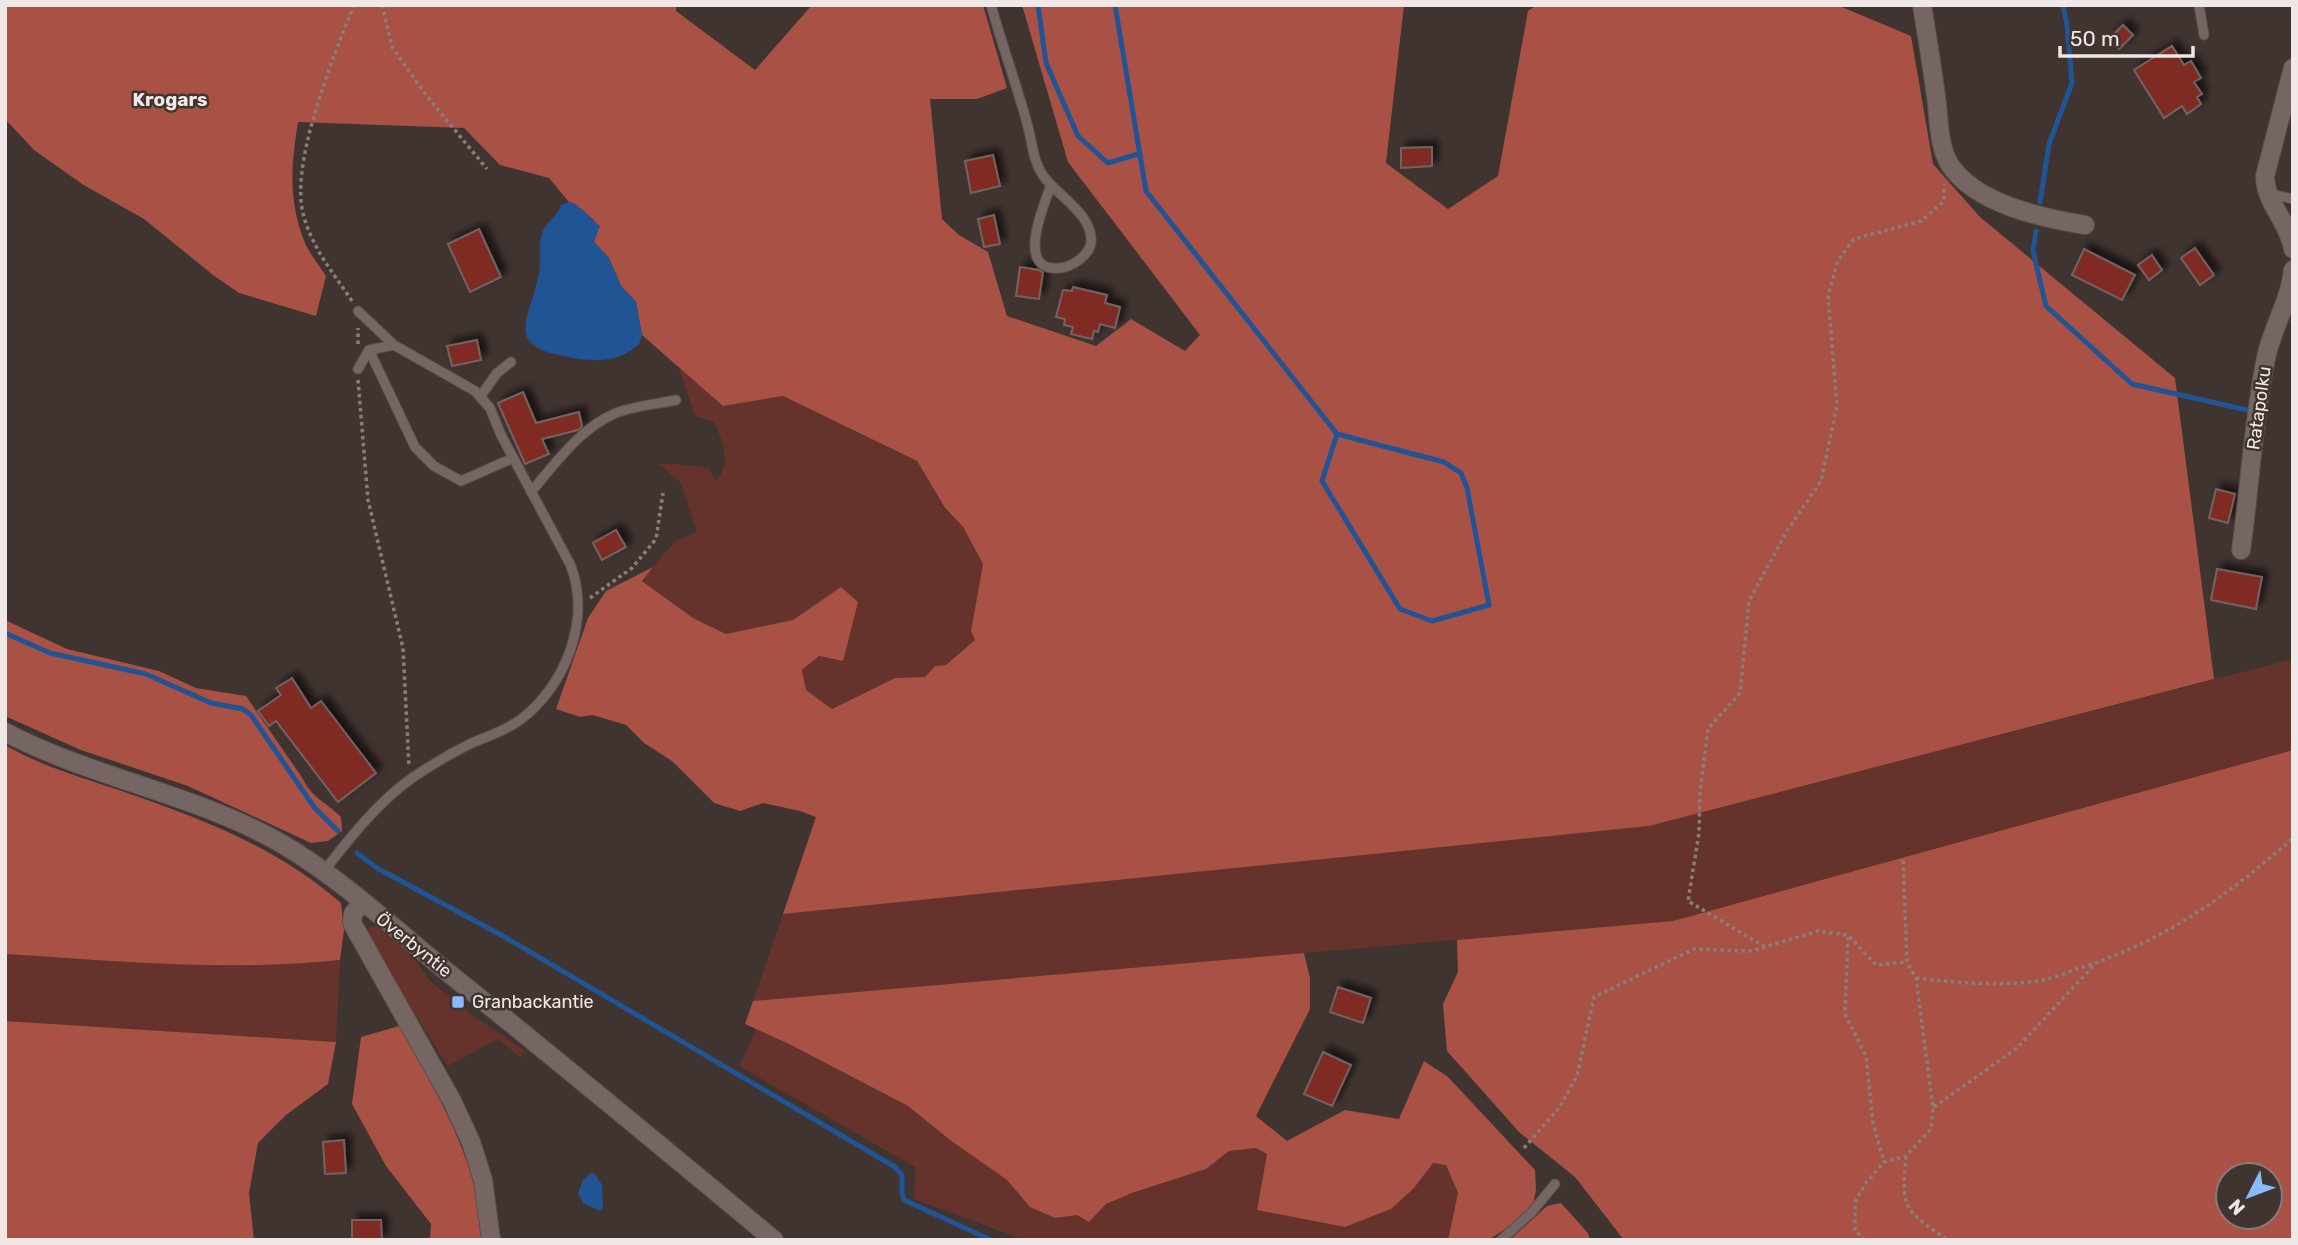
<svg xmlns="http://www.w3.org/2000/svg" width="2298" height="1245" viewBox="0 0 2298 1245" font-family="Rubik,sans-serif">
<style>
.green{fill:#65332b}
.forest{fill:#a85144;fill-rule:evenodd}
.water{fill:#215494}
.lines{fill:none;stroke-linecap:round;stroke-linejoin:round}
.stream{stroke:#215494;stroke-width:5}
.building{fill:#7f2c21;stroke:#726461;stroke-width:2;filter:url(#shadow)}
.service-casing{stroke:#5b504e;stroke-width:11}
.minor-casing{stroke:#5b504e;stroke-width:20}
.tertiary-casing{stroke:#5b504e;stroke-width:20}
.path{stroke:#887e7b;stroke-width:3.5;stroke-dasharray:3.5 3.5;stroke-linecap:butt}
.service{stroke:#756664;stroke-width:9}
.minor{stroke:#756664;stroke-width:18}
.tertiary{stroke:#756664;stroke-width:18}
.poi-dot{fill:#88bafc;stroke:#403431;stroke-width:2.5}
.labels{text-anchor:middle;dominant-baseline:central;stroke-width:5;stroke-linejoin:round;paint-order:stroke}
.street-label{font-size:18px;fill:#f0e8e6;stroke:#403431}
.poi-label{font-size:18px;fill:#f0e8e6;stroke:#403431;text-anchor:start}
.neighbourhood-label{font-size:19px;font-weight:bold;fill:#f0e8e6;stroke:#403431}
</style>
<defs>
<filter id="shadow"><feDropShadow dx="6" dy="-6" stdDeviation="3.5" flood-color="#0009"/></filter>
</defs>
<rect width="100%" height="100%" fill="#403431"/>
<path class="green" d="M678,365L723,406L783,396L917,461L944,508L963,527L983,564L971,631L976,640L946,665L935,666L925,677L895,678L832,709L806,690L802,670L819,656L843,661L841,587L793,620L726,634L693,618L642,580L675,541L697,532L681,483L659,464H675L708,468L716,480C733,465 722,439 714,422L695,416Z
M2293,659V750L1673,921L753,1001L783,914L1649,826Z
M369,926H377L412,956L430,981L472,1015L524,1050L521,1058L498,1039L448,1066L367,939Z
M5,954C117,961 228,972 340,960L336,1042L5,1021Z
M756,1029L789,1044L908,1106L950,1140L1007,1180L1030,1207L1055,1218L1077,1215L1089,1221L1106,1204L1132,1193L1206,1169L1229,1151L1256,1148L1267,1153L1257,1210L1345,1227L1391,1209L1414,1188L1433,1163L1446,1165L1458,1193L1448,1240H1024L914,1199L915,1167L739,1066Z"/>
<path class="forest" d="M5,5H676V11L755,70L812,5H983L1007,88L977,99H930L942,219L959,235L988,252L1007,316L1096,346L1131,319L1185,351L1200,335L1068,162L1022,5H1404L1386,163L1448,209L1498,176L1528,11L1537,5H1837L1911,36L1933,164L1980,217L2175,378L2214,679L1649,826L783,914L816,817L800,811L763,803L740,811L714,803L672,761L644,743L626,725L593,715L580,717L556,709L588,618L606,591L653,567L642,581L693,618L726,634L793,620L841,587L858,602L843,661L819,656L802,670L806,690L832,709L895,678L925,677L935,666L946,665L975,640L971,631L983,564L963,527L945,508L917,461L783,396L723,406L642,335L636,302L621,286L609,258L594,242V220L575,204L569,202L549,178L500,165L464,128L298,122C291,166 288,201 305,243C310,254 319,265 326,276L316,316L239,293L213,275L144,219L82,184L34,150L5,119Z
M5,620L67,649L159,671L196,688L246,696L303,779C311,797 327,803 341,817L342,831L328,841L311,843L188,786L81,750L5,716Z
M5,745C41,766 80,777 119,790C199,818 276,846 341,903L344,930L340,960C228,972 117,961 5,954Z
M2293,750V1240H1624L1575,1177L1519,1132L1447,1051L1443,1004L1458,972L1457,940L1673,921ZM2270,1175V1217H2228V1175Z
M1304,953L1310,978V1009L1256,1116L1287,1141L1345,1110L1399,1119L1424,1061L1448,1077L1535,1170L1536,1190L1531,1213L1488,1240H1448L1458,1193L1446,1165L1433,1163L1414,1188L1391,1209L1345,1227L1257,1210L1267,1154L1256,1148L1229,1151L1206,1169L1132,1193L1106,1204L1089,1222L1077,1215L1055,1218L1030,1207L1007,1180L950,1140L908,1106L789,1044L745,1024L753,1001Z
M5,1021L336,1042L328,1084L286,1115L258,1143L249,1193L254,1240H5Z
M399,1026C436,1092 480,1162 482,1240H430L431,1224L386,1166L352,1104L361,1037Z
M1561,1203L1588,1233L1590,1240H1510L1547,1206Z"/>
<path class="water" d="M569,202L575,204L600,226L594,242L609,258L621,286L636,302L642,335L639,344C620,362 598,362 574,358C501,347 529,322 539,274C542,260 537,244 543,231C547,221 558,216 561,205Z
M591,1173L595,1174L602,1185L603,1207L600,1211L583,1203L578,1193L583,1180Z"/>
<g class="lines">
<path class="stream" d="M1038,5L1046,63L1078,136L1108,163L1138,154
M1115,5L1146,191L1337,434L1444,462L1461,473L1467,488L1489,605L1432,621L1400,609L1322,481L1337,434
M2040,202L2049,144L2072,83L2067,25L2063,5
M2036,231L2033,251L2046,306L2132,384L2247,410
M5,633L50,653L146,674L211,703L243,709L251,715L314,807L338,831
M357,853L377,868L503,936L895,1167L902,1175V1193L904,1200L991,1240"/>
</g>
<path class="building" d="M2123,25L2133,35L2119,49L2109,39Z
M2172,46L2184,65L2191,61L2201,78L2194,82L2202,94L2197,97L2201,104L2187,114L2182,106L2164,118L2134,70Z
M1432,147V166L1401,168V148Z
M993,155L1000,186L971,193L965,161Z
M994,215L1000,244L984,247L978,219Z
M479,229L501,277L470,292L448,244Z
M2195,248L2214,275L2200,285L2181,258Z
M2084,249L2135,275L2122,300L2072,275Z
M2152,255L2162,270L2149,280L2138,265Z
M1020,267L1039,270L1043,273L1039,299L1016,296Z
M1073,287L1107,295L1105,303L1120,307L1115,328L1100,324L1098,332L1094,331L1092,339L1071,334L1073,327L1064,325L1065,319L1056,317L1063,290L1072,291Z
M477,340L481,360L452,366L447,346Z
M523,392L536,423L579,412L582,426L578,430L542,439L549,454L525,464L498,403Z
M2216,489L2235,494L2228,523L2209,518Z
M616,530L626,547L602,560L593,543Z
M2217,569L2262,577L2256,609L2211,600Z
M292,678L311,708L321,701L376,773L338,802L276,721L269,726L258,711L281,695L276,688Z
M1338,987L1371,998L1363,1023L1330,1012Z
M1323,1052L1351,1065L1332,1106L1304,1094Z
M344,1140L346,1173L325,1174L323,1142Z
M352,1220H381L382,1240H352Z"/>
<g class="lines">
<g class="service-casing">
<path id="service" d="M991,5C1002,45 1016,83 1027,123C1032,140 1032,158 1042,174C1055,195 1093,213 1091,242C1090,255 1072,267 1060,268C1014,273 1044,205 1051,185
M2199,5L2204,35
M2270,194L2293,199
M394,345L369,350L415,447L434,466L461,481L513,458
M358,369L369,350
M480,397L497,373L511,362
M531,492C555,464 580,428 616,413C634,406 657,404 676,400
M324,871C349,839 378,802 412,778C430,766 451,753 472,743C488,736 505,731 520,720C566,686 592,618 570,564L501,435L490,408L475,391L394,345L358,311
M1501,1240L1531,1213L1555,1184"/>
</g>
<g class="minor-casing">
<path id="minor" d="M1922,5C1927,36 1932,66 1936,96C1939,117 1938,146 1950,165C1976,204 2042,218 2085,225
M2293,68L2265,176C2265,203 2289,222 2293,249
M2241,550C2250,486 2253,421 2266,358C2272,328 2290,301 2293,270
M362,902L353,914L352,923L452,1101L471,1142L483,1180L491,1240"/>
</g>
<g class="tertiary-casing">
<path id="tertiary" d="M5,732C94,779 197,794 284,845C344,881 397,931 451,975C560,1062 667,1151 774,1240"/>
</g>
<path class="path" d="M382,5L392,47L426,95L487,169
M352,301C334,274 313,249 304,217C288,166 334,55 354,5
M358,344V328
M358,380L368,500L403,648L409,767
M590,598L632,568L656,539L663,493
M1848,937L1845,1014L1866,1056L1873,1123L1884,1162
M1765,947L1688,901L1699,833L1700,792L1708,729L1740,693L1749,601L1787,531L1821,481L1837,406L1828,296L1838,260L1854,239L1921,221L1944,201V184
M1916,978C1957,983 1997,986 2039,981C2052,979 2067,972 2080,968C2165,941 2227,896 2293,838
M1934,1107L2017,1048L2095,964
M1524,1148L1559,1108L1577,1076L1594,997L1694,949L1752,951L1818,931L1848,935L1876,965L1907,962
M1906,1156C1901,1210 1904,1210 1948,1240
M2044,1239V1240
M1865,1240L1855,1230V1202L1865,1184L1884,1162L1906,1156L1931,1129L1933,1108L1916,978L1907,962L1903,858"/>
<use href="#service" class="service"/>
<use href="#minor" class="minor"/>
<use href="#tertiary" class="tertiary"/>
</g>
<rect class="poi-dot" x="451" y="995" width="14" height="14" rx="3.5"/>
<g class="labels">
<g class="street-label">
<text transform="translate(2259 408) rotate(-82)">Ratapolku</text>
<text transform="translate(414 945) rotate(39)">Överbyntie</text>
</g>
<g class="poi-label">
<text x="472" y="1002">Granbackantie</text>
</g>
<g class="neighbourhood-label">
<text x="170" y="99">Krogars</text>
</g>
</g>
<rect width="2298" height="1245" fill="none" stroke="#f0e8e6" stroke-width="14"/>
<g transform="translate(2249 1196) rotate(228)"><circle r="33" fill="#403431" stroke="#867c79" stroke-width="2"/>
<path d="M0-5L12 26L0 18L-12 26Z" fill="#88bafc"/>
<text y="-10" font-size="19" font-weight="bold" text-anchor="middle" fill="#f0e8e6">N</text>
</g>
<path d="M2060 46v10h133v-10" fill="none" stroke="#f0e8e6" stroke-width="3.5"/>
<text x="2070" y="46" font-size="21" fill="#f0e8e6" stroke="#403431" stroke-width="5" paint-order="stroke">50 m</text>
</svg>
